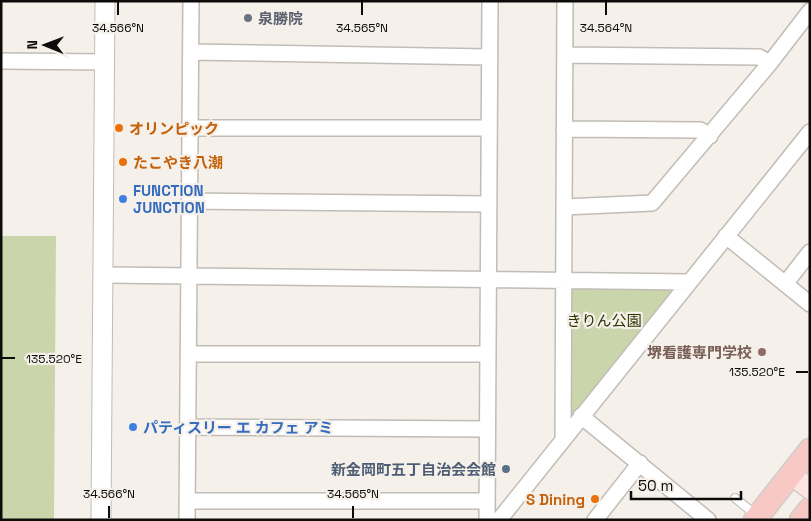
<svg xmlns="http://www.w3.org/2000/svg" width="811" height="521" viewBox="0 0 811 521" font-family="'Space Grotesk','Noto Sans JP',sans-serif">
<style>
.green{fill:#cbd5ac}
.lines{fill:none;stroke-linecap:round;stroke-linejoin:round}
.service-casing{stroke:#c1bcb6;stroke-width:10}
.minor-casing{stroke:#c1bcb6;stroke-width:18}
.tertiary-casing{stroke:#c1bcb6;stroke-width:21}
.secondary-casing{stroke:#c1bcb6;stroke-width:22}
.primary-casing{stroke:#cfcece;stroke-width:25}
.service{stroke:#fff;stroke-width:8}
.minor{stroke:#fff;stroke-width:15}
.tertiary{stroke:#fff;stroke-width:19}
.secondary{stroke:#fbe4e2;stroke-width:20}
.primary{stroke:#f8c8c5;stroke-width:22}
.ticks{fill:none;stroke:#0d0c0a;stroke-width:2}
.worship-dot{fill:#6b7280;stroke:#f5f0ea;stroke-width:2}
.food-dot{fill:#e8710a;stroke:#f5f0ea;stroke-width:2}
.shop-dot{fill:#3f7fe0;stroke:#f5f0ea;stroke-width:2}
.education-dot{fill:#8d6e63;stroke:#f5f0ea;stroke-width:2}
.service-dot{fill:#5c6f8a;stroke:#f5f0ea;stroke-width:2}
.labels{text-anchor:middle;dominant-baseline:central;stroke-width:4.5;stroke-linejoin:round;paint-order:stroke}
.worship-label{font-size:15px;font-weight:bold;fill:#5b616d;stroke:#f5f0ea;text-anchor:start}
.food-label{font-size:15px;font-weight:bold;fill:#c56008;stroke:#f5f0ea;text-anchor:start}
.shop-label{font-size:15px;font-weight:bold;fill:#366cbe;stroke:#f5f0ea;text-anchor:start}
.park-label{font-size:15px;fill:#2b3400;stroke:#f5f0ea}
.education-label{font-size:15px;font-weight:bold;fill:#785e54;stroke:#f5f0ea;text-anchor:end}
.service-label{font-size:15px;font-weight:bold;fill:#4e5e75;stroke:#f5f0ea;text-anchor:end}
.ticks-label{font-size:12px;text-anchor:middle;fill:#0d0c0a;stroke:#f5f0ea;stroke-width:4.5;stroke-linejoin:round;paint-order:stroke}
</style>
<rect width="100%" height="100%" fill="#f5f0ea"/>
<path class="green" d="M1,236H56L54,520H1Z
M574,284L667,286L671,292L574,413L568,411L569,289Z"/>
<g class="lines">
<g class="service-casing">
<path id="service" d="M735,498L756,515"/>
</g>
<g class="minor-casing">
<path id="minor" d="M191,52L489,57
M565,55L759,57L770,63
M1,61L106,62
M190,128H489
M564,129L700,130L710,136
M189,201L488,204
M564,207L652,203L770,63L810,11
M726,236L810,304
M105,275L690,282
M785,284L810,252
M188,354H487
M581,416L708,520
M187,427L486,429
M563,439L565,1
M187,501H486
M187,520L191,1
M487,520L490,1
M499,520L810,132
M595,520L640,463"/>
</g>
<g class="tertiary-casing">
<path id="tertiary" d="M101,520L105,1"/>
</g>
<g class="secondary-casing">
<path id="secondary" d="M790,474L810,489"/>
</g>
<g class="primary-casing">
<path id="primary" d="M755,520L810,450
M801,520L810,509"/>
</g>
<use href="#service" class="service"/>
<use href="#minor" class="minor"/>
<use href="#tertiary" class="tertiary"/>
<use href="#secondary" class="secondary"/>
<use href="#primary" class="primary"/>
</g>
<path class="ticks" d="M118,15V2M362,15V2M606,15V2M2,358H15M796,372H808M109,518V506M353,518V506"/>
<circle class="worship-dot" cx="248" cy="18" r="5"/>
<g class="food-dot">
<circle cx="119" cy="128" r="5"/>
<circle cx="123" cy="162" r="5"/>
<circle cx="595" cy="499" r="5"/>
</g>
<g class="shop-dot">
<circle cx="123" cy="199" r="5"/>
<circle cx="133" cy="427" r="5"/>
</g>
<circle class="education-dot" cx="762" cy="352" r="5"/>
<circle class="service-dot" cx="506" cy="469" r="5"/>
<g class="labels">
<g class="worship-label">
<text x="258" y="18">泉勝院</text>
</g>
<g class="food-label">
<text x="129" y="128">オリンピック</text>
<text x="133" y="162">たこやき八潮</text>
<text x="585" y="499" text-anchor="end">S Dining</text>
</g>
<g class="shop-label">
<text x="133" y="190">FUNCTION<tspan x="133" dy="17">JUNCTION</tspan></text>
<text x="143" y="427">パティスリー エ カフェ アミ</text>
</g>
<g class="park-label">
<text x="604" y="320">きりん公園</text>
</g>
<g class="education-label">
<text x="752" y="352">堺看護専門学校</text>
</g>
<g class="service-label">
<text x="496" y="469">新金岡町五丁自治会会館</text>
</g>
</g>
<g class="ticks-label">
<text x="118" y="32">34.566°N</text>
<text x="362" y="32">34.565°N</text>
<text x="606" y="32">34.564°N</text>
<text x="54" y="363">135.520°E</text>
<text x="757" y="376">135.520°E</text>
<text x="109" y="498">34.566°N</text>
<text x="353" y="498">34.565°N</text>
</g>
<rect width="811" height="521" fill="none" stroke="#0d0c0a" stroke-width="5"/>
<g transform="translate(45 45) rotate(271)" stroke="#f5f0ea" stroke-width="4" paint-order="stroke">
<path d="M0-4L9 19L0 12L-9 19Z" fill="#0d0c0a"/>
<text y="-8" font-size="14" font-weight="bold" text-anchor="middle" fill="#0d0c0a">N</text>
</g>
<path d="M631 491v8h110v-8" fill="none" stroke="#0d0c0a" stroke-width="2.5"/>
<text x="638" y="491" font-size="15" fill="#0d0c0a" stroke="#f5f0ea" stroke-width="4" paint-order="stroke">50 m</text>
</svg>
